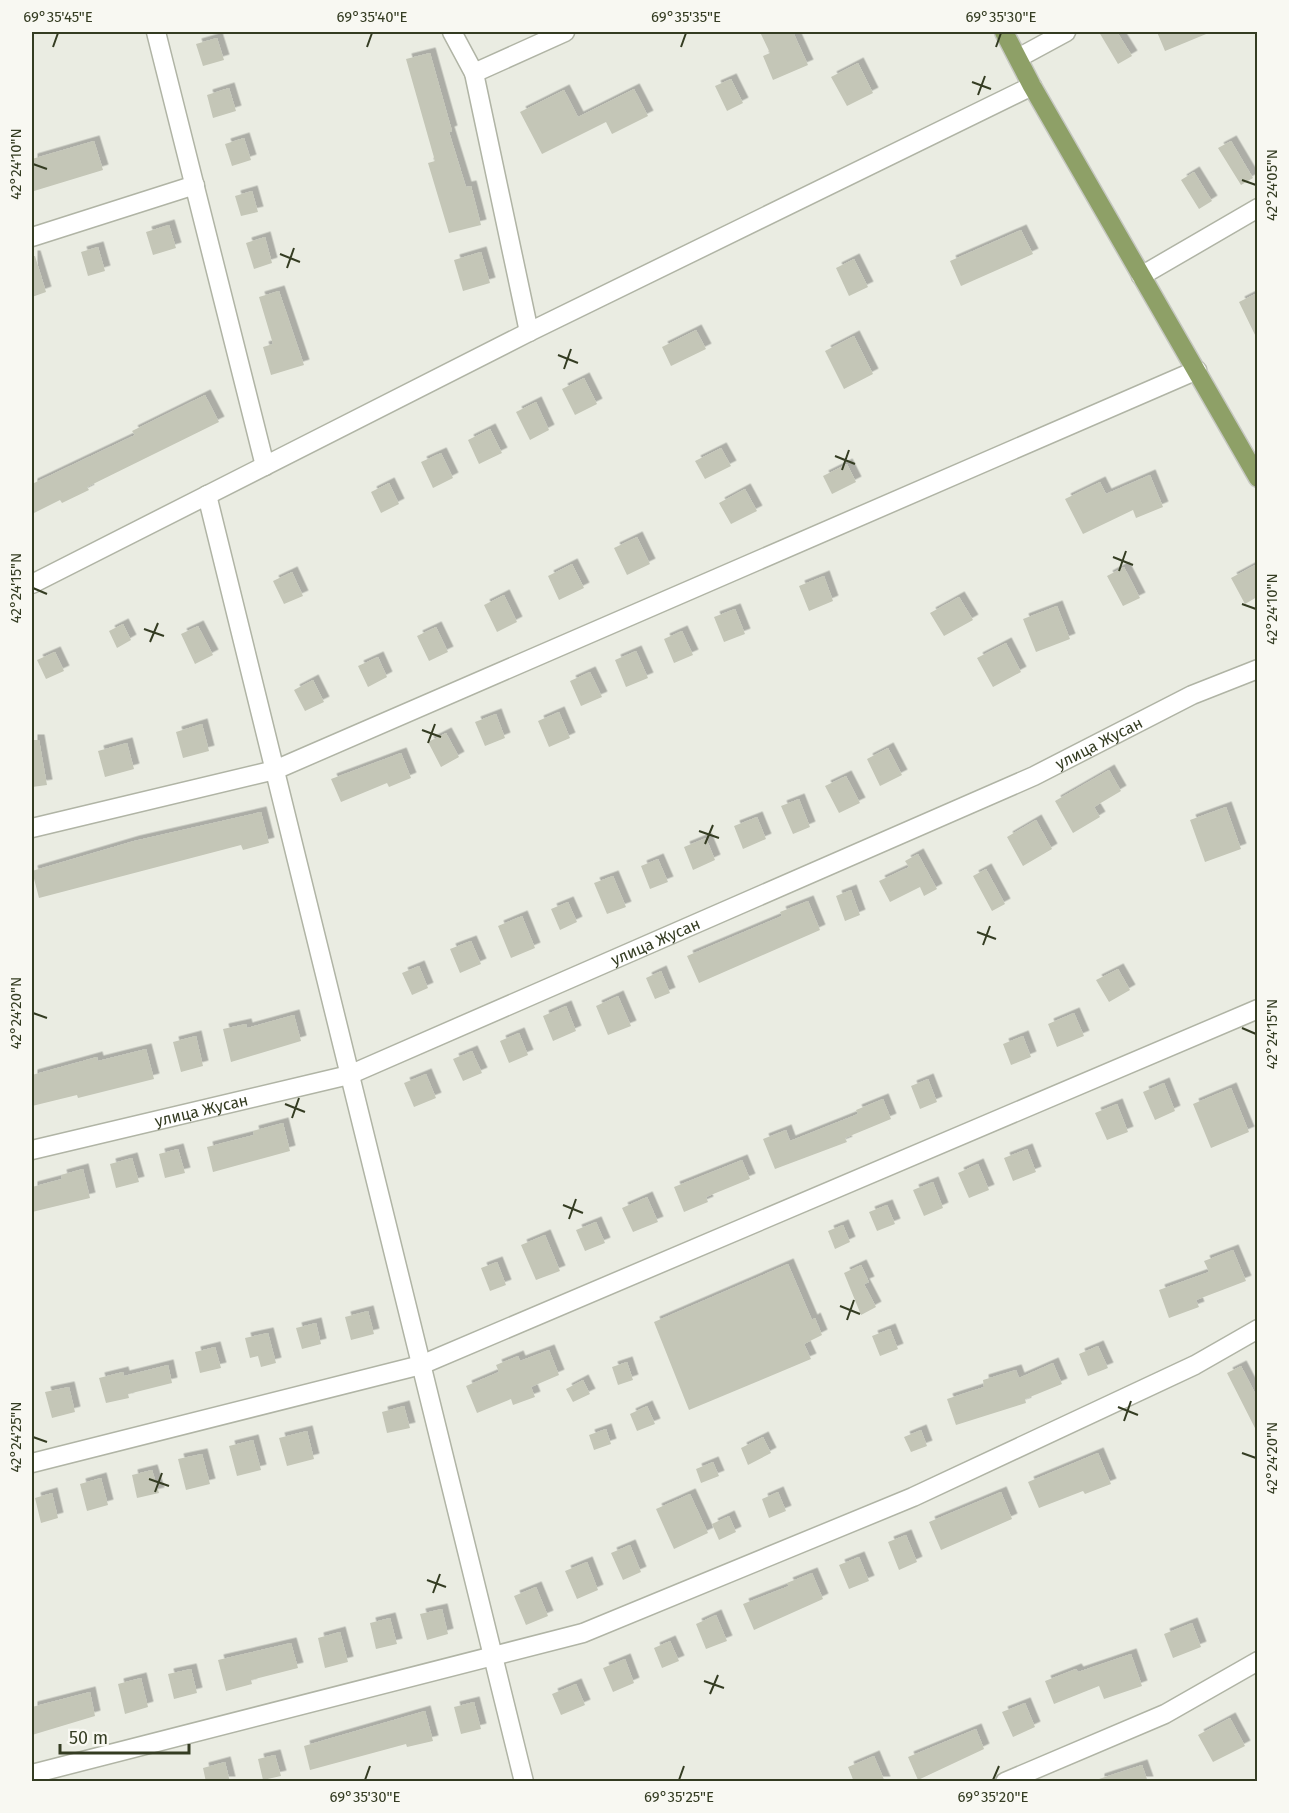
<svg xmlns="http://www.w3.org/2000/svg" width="1289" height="1813" viewBox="0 0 1289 1813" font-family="'Fira Sans',sans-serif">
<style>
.building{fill:#c4c6b7;filter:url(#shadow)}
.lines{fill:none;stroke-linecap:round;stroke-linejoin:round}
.minor-casing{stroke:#b0b4a5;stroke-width:21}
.major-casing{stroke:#c6c8c1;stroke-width:21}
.minor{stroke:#fff;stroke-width:18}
.major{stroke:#8ea067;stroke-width:18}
.ticks{fill:none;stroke:#343c22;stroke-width:2}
.labels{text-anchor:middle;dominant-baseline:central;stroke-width:4.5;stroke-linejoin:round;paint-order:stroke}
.street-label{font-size:16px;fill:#343c22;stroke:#f8f8f2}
.neatline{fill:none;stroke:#343c22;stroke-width:2}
.ticks-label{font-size:15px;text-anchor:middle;fill:#343c22}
</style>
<defs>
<filter id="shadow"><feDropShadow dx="5.5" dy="-5.5" stdDeviation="0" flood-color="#0004"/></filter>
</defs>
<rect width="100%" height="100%" fill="#eaece2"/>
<path class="building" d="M760,32H793L808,65L773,80L763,56L770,53Z
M1099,32H1117L1132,56L1118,64Z
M1157,32H1211L1165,51Z
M217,38L224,60L203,66L196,44Z
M430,53L452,131L449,132L466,187L471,186L481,225L449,233L428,163L435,161L406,59Z
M858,63L873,93L847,106L831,77Z
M731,79L743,103L727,111L715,86Z
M229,88L236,111L213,118L207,95Z
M634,89L648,116L612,134L606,122L542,154L520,112L564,90L578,117Z
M244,138L251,160L232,166L225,144Z
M94,141L103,170L34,191L32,159Z
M1231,141L1253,178L1241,185L1218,148Z
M1194,172L1212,201L1199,209L1181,180Z
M252,191L258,212L241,216L235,196Z
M169,225L176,248L153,255L146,232Z
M1021,230L1033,254L961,286L950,261Z
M265,237L272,263L254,269L246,243Z
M98,247L105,271L88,276L81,252Z
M481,252L490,283L463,291L454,260Z
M32,256H35L46,292L32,297Z
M854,259L868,287L849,296L836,268Z
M279,291L304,365L271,375L263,347L273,344L259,297Z
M1257,293V339L1239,302Z
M696,330L706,349L671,366L662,347Z
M854,336L873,374L844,389L825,351Z
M584,378L597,404L575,415L562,389Z
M205,395L219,422L87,487L89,490L62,503L60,500L32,514V484L135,435L132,431Z
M536,402L549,430L530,440L516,412Z
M490,429L502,453L479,464L468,440Z
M721,448L731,466L705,479L695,461Z
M441,453L453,478L433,488L421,462Z
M847,464L856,482L832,494L823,476Z
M1150,475L1163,507L1136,518L1133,510L1083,534L1065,499L1100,482L1106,494Z
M389,483L399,504L381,513L371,492Z
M745,489L757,511L731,524L719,503Z
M637,537L650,564L627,575L614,548Z
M572,564L584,588L559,600L548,576Z
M1257,564V597L1245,604L1231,578Z
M1124,567L1140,598L1123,606L1107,576Z
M292,572L303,596L284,604L273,581Z
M824,576L833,601L809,611L799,586Z
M504,595L517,622L497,632L484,605Z
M959,597L973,620L944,636L930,613Z
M1057,606L1070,639L1036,652L1023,619Z
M735,609L745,634L724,642L714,617Z
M123,624L131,640L117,648L109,631Z
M198,626L213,655L195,664L181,634Z
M436,627L448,652L429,661L417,636Z
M682,631L693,655L674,663L664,639Z
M1006,643L1021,672L993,687L977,658Z
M636,651L648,678L626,687L615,660Z
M55,652L64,671L46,679L37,660Z
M378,657L387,677L368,687L358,666Z
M590,672L602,697L581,706L570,681Z
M313,680L324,702L305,711L294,690Z
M559,712L570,738L549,747L538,721Z
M496,714L505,738L485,746L475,722Z
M202,724L209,751L183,758L176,732Z
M446,733L459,757L441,767L428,742Z
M32,740H39L47,785L32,787Z
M127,743L134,769L105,777L98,751Z
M888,748L902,775L880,786L867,759Z
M401,753L411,778L389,787L387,783L341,802L331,779Z
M1109,770L1121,791L1094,807L1100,817L1073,833L1055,801Z
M846,776L860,803L839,813L825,786Z
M799,799L810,827L793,834L781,806Z
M1226,807L1241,849L1205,862L1190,820Z
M261,812L269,843L243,850L241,845L39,898L32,871L134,841Z
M757,817L766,839L743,849L734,826Z
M1036,820L1052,849L1023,866L1007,837Z
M706,838L715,860L693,870L684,847Z
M918,854L937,889L924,896L920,887L890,902L879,881L909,867L905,861Z
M658,859L668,882L650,889L641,866Z
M986,869L1005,904L992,911L973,876Z
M613,876L626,907L607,914L594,883Z
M851,890L860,915L845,921L836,896Z
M808,901L820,930L699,983L687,956L782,916L780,912Z
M568,902L577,922L560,930L551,909Z
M522,916L535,948L511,958L498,926Z
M471,941L481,964L460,973L450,949Z
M419,966L428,988L412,995L402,973Z
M1118,969L1130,990L1109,1002L1096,980Z
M661,971L670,993L655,999L646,978Z
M618,996L631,1026L608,1035L596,1006Z
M566,1006L576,1031L553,1041L543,1016Z
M1074,1013L1084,1036L1057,1047L1048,1024Z
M294,1015L301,1041L231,1062L223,1029L246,1024L247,1028Z
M519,1033L528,1055L509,1063L500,1041Z
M196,1036L203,1066L181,1072L173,1042Z
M1023,1036L1031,1057L1011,1065L1003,1044Z
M146,1049L154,1079L78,1098L77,1095L32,1106V1075L97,1057L98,1061Z
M472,1051L482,1073L463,1081L453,1059Z
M426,1074L436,1098L414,1107L404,1083Z
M928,1079L937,1102L920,1109L911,1086Z
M1164,1083L1175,1111L1155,1120L1143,1092Z
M1231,1088L1249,1132L1211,1148L1193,1104Z
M883,1099L891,1119L845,1138L847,1142L775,1169L763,1139L786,1130L790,1141L858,1114L856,1110Z
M1117,1104L1128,1132L1107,1140L1095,1113Z
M283,1123L290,1151L213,1172L207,1147L254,1135L253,1131Z
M178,1149L185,1173L165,1178L159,1154Z
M1027,1149L1036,1172L1013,1181L1004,1158Z
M132,1158L139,1182L116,1188L110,1164Z
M742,1160L750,1179L706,1197L708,1202L684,1212L674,1187Z
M978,1164L989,1190L969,1198L958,1173Z
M83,1169L90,1198L32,1212V1187L62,1179L61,1175Z
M933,1182L943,1208L924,1216L913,1190Z
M647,1197L658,1222L633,1232L622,1208Z
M887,1205L895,1224L877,1231L869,1212Z
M596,1222L605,1243L585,1251L576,1230Z
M843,1225L850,1242L835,1249L828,1231Z
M545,1235L560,1271L536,1280L521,1245Z
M1233,1250L1246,1281L1196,1300L1199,1307L1169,1318L1159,1290L1209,1272L1204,1261Z
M497,1262L506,1285L490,1291L481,1268Z
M788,1264L812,1320L815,1318L822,1335L804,1344L811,1359L689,1410L654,1322Z
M861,1265L869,1282L864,1284L876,1307L861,1315L844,1273Z
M368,1311L374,1334L351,1340L345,1317Z
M316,1323L321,1344L302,1349L296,1328Z
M890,1329L898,1349L880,1356L872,1336Z
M268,1333L276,1363L261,1367L258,1356L250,1358L245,1338Z
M1098,1346L1108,1368L1088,1376L1079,1354Z
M215,1347L221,1368L200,1373L195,1352Z
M549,1350L559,1375L531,1387L535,1397L513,1405L511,1399L477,1413L466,1386L499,1372L496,1365L518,1356L520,1361Z
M627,1362L633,1380L618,1385L612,1367Z
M1053,1363L1062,1384L1025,1399L1026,1403L956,1425L947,1399L984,1387L983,1380L1016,1370L1019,1378Z
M168,1365L172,1383L128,1394L129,1398L106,1403L99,1378L123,1372L124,1376Z
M1241,1366L1257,1397V1432L1227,1373Z
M583,1380L590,1394L573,1402L566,1389Z
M69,1387L75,1412L52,1418L45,1392Z
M404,1406L410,1428L387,1433L382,1412Z
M647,1406L655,1424L637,1431L630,1414Z
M606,1429L611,1444L594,1450L589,1435Z
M921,1430L927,1446L911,1452L904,1437Z
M307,1431L314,1459L287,1466L279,1438Z
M763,1437L771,1453L748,1465L741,1448Z
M253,1440L261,1470L237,1476L229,1446Z
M1098,1453L1111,1484L1085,1494L1083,1491L1039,1508L1028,1482Z
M202,1454L210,1484L186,1490L178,1459Z
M713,1462L719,1476L701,1483L696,1469Z
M152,1470L159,1493L137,1498L132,1475Z
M101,1478L108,1505L87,1511L80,1484Z
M778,1492L786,1511L769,1518L762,1499Z
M1001,1492L1012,1519L941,1550L929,1522Z
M52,1493L58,1518L41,1523L35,1498Z
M690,1494L708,1533L674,1549L656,1509Z
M729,1516L736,1532L719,1540L712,1524Z
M906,1535L917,1562L899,1570L888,1542Z
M630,1545L641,1572L623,1580L611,1553Z
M859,1557L869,1581L849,1589L839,1565Z
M587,1562L598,1590L577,1599L565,1571Z
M812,1573L823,1599L754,1630L743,1604L789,1586L787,1583Z
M536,1587L548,1616L526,1625L514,1596Z
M442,1609L448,1634L427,1640L420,1614Z
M716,1615L727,1641L706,1649L696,1624Z
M390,1618L397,1644L376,1649L370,1623Z
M1192,1623L1201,1647L1173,1658L1164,1634Z
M340,1632L348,1662L325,1668L318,1638Z
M670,1641L679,1661L662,1668L654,1648Z
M291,1643L298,1668L251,1680L252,1684L226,1691L218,1660Z
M1131,1654L1142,1686L1104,1699L1099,1686L1054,1704L1045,1681L1076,1669L1078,1672Z
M625,1659L634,1683L613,1692L603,1668Z
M191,1669L197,1693L174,1699L168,1674Z
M141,1678L148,1707L125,1714L118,1684Z
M576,1684L585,1705L561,1715L552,1694Z
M90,1692L95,1716L32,1735V1707Z
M474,1702L481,1729L461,1734L454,1707Z
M1025,1703L1035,1727L1013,1737L1002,1712Z
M425,1711L433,1741L407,1747L406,1744L310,1770L304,1746Z
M1230,1718L1245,1746L1213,1762L1198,1735Z
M976,1729L984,1749L918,1780L908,1757Z
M275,1755L281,1776L263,1780L258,1759Z
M874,1756L885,1782H854L848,1767Z
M225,1762L230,1782H206L203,1768Z
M1142,1765L1148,1782H1099V1779Z"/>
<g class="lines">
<g class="minor-casing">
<g id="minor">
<path d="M156,32L265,466"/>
<path d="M452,32L474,73L529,332"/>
<path d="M1018,58L1066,32"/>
<path d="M474,73L565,32"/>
<path d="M32,237L195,185"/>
<path d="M1141,276L1258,208"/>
<path d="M207,495L524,1782"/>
<path d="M32,584L529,332L1032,86"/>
<path d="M32,828L275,770L1197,370"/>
<path id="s1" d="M32,1150L349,1075L1034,776L1192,695L1258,669"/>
<path d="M32,1463L421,1365L1258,1009"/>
<path d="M32,1774L583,1633L913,1497L1195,1365L1258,1329"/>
<path d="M1005,1782L1165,1714L1258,1661"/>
</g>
</g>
<g class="major-casing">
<path id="major" d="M1004,32L1032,86L1258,478"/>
</g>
<use href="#minor" class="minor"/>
<use href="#major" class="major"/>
</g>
<path class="ticks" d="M53,47L58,33M367,47L372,33M681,47L686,33M996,47L1001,33M972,82L991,89M978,95L985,76M33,164L47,169M1242,180L1256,185M280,254L300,262M287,268L294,248M558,355L578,363M564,369L571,349M835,456L855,464M842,470L849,450M1113,557L1133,565M1119,571L1126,551M33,588L47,594M1242,604L1256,609M144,629L164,636M150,642L158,623M422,730L441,737M428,743L435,724M699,831L719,838M705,844L713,825M977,932L996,939M983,945L990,926M33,1013L47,1018M1242,1028L1256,1034M285,1104L305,1112M292,1118L299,1098M563,1205L583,1213M569,1219L576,1199M840,1306L860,1314M847,1320L854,1300M1118,1407L1138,1415M1124,1421L1131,1401M33,1437L47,1442M1242,1453L1256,1458M149,1479L169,1486M155,1492L162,1473M427,1580L446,1587M433,1593L440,1574M704,1681L724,1688M710,1694L718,1675M365,1780L370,1766M679,1780L684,1766M993,1780L999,1766"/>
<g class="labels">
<g class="street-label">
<text stroke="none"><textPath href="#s1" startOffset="1146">улица Жусан</textPath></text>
<text stroke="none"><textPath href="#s1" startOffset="660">улица Жусан</textPath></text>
<text stroke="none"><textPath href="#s1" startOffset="174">улица Жусан</textPath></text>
</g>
</g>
<rect width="1289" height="1813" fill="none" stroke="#f8f8f2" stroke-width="66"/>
<path d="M60 1744v9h129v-9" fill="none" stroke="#343c22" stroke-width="3"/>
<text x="69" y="1744" font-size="18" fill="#343c22" stroke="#f8f8f2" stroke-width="4.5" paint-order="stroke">50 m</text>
<rect x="33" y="33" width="1223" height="1747" class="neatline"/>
<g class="ticks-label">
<text x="58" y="22">69°35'45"E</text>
<text x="372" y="22">69°35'40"E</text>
<text x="686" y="22">69°35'35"E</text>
<text x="1001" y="22">69°35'30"E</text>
<text transform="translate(16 164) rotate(-90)" y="5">42°24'10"N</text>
<text transform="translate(1272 185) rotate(-90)" y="5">42°24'05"N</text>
<text transform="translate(16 588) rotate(-90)" y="5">42°24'15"N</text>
<text transform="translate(1272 609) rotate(-90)" y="5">42°24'10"N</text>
<text transform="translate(16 1013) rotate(-90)" y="5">42°24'20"N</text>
<text transform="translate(1272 1034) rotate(-90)" y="5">42°24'15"N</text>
<text transform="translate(16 1437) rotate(-90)" y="5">42°24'25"N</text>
<text transform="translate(1272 1458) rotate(-90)" y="5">42°24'20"N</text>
<text x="365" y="1802">69°35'30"E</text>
<text x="679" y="1802">69°35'25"E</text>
<text x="993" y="1802">69°35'20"E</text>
</g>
</svg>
